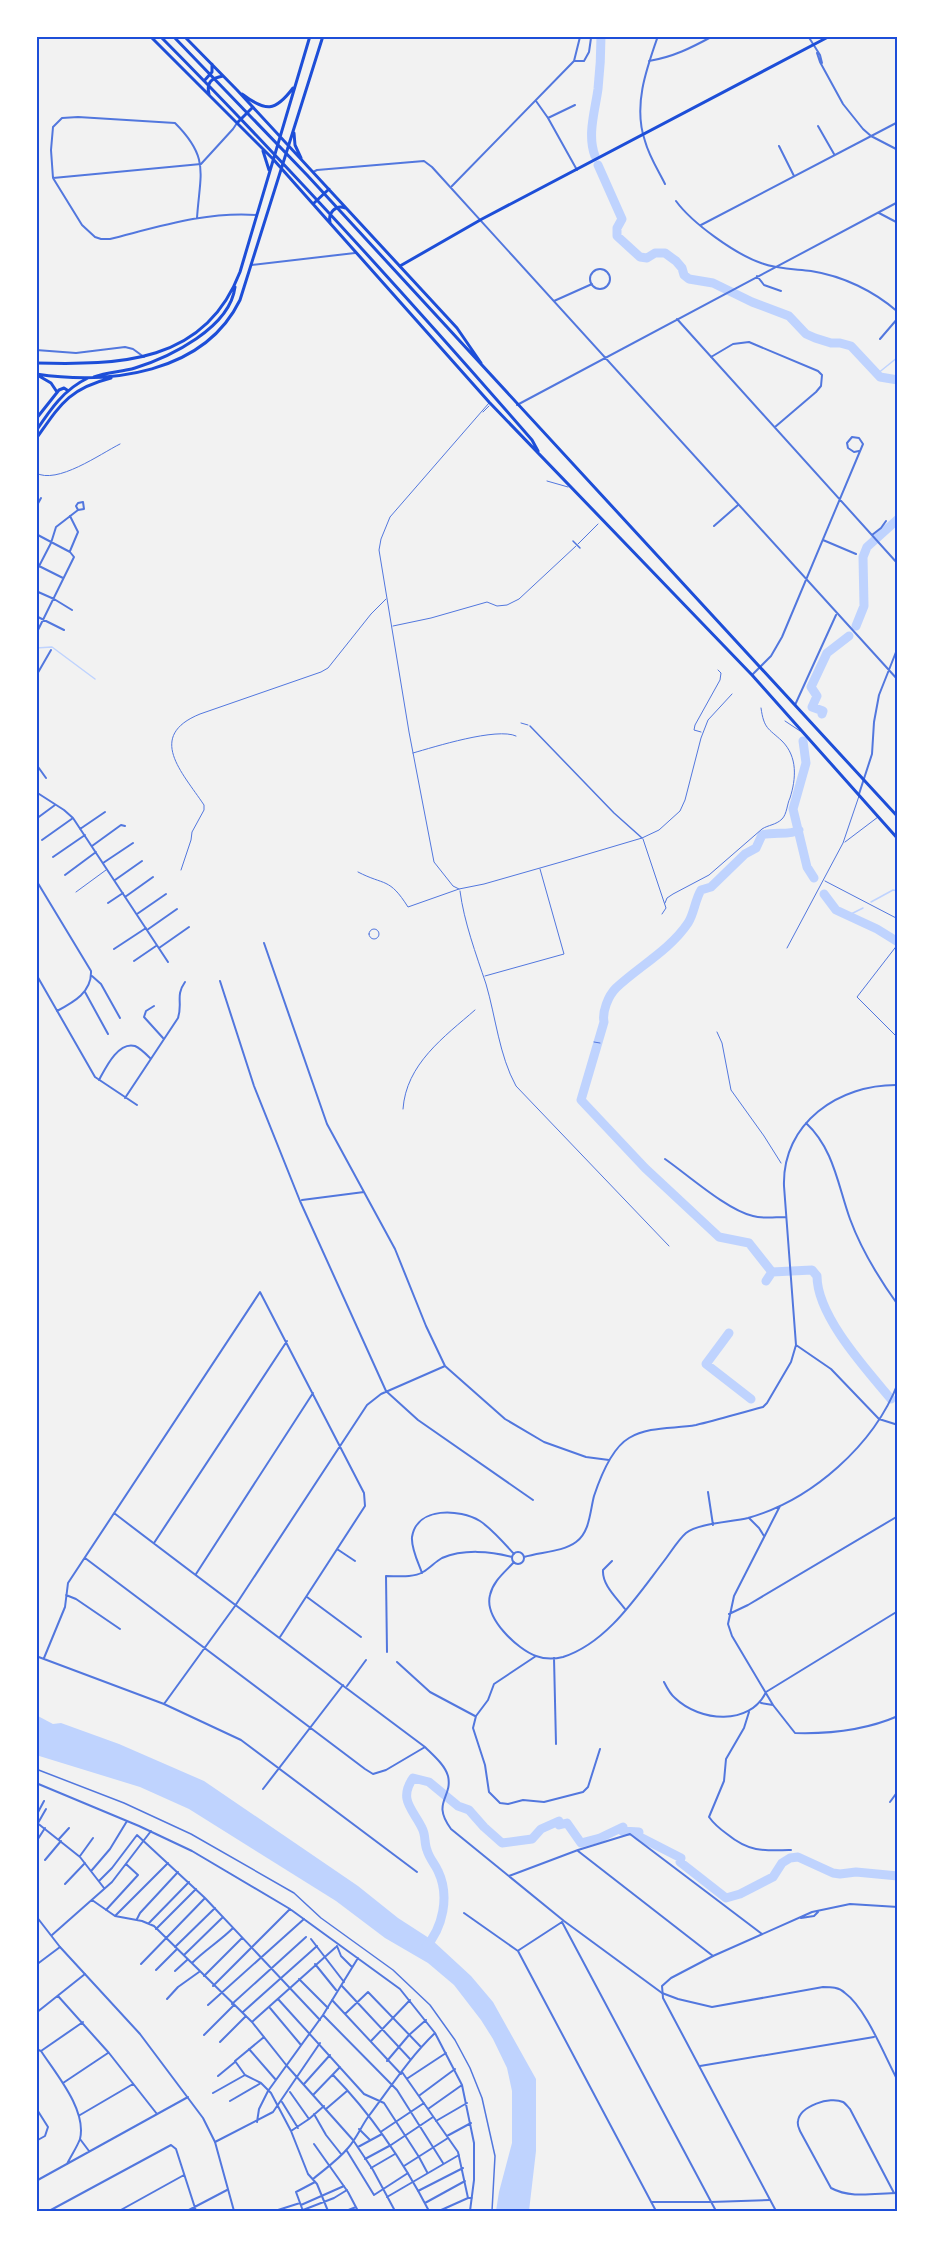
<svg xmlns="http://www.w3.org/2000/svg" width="934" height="2247" viewBox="0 0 934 2247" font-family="'Alegreya Sans',sans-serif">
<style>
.water{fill:#bfd3fe}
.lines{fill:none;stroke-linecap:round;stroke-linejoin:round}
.stream{stroke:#bfd3fe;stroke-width:1.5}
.river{stroke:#bfd3fe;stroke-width:9}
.service{stroke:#5277de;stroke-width:1}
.pedestrian{stroke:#5277de;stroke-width:1.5}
.minor{stroke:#5277de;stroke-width:2}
.tertiary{stroke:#5277de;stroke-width:2}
.secondary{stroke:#1d4ed8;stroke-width:3}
.primary{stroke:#1d4ed8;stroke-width:3}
.neatline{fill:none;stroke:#1d4ed8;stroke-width:2}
</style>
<rect width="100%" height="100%" fill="#f2f2f2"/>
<path class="water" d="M36,1715L53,1724L61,1723L119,1744L204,1781L358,1886L398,1918L432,1940L471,1976L493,2002L536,2079V2151L529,2211H496L499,2192L512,2143V2091L507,2068L493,2039L481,2020L454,1985L428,1963L385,1938L336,1901L189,1809L140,1787L36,1755Z"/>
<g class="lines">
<path class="stream" d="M877,374L898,357
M36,648L52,647L95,679
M871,902L893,890L898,891
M849,915L863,908"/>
<path class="river" d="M595,156C587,135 595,111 598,89C600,71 601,54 601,36
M598,165L622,219L617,228V236L640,257L647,258L655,253H665L676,261L682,268L684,275L689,279L713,283L752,302L789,316L806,334L815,338L831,343H840L851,346L880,377L898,380
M856,626L864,606L863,557L867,547L898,519
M822,714L823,711L812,707L817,696L811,687L827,653L849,636
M803,741L806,763L793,809L807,867L814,878
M824,894L836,910L877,929L898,942
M772,1272L812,1270L817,1276C817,1316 866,1369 891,1399
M766,1281L772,1272L749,1243L719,1237L645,1168L581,1100L604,1022C602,1012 608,996 616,988C638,967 670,950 688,923C694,914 695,900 701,890L711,887L745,854L756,848L762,835C774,831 789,836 799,830
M729,1333L706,1364L751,1399
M425,1948C443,1928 450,1896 438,1871C435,1864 429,1858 427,1850C424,1843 426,1835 422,1828C413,1809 398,1800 413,1778L429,1782L458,1806L469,1810L484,1827L502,1843L532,1839L541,1829L559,1821V1825L567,1823L581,1843L600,1838L623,1827L622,1831L639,1832L638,1836L681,1858L680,1862L726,1898L740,1894L773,1877L782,1863L790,1858L798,1857L833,1873L840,1874L856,1872L898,1876"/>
<path class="service" d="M483,412L489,406
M36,473C57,485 100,454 120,444
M547,481L568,487
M578,544L598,524
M393,626L431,618L487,602L497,606L507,605L519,599L576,546
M785,721L800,731
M521,723L528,725
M701,732L694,730L695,725L720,680L721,673L718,670
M413,753C434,747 497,727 516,736
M643,839L666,908L662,914
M845,842L878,817
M181,870L191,840L192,832L204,810V805C182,772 146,736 200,714L321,672L328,668L371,614L386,599
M358,872C385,886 389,877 408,907L459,889L484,884L561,862L642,838L659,830L680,811L685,800L701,738L708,720L732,694
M825,881L898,919
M459,889L453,886L434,862L409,732L379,550L381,539L390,517L489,403
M460,891C464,922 476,954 486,984C496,1018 499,1055 516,1086L669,1246
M76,892L106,870
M665,903L667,898L673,894L709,875L762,829C768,825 776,825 782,819C787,814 787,804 790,798C796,779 798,757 782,741C768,728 764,729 761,708
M369 934a5 5 0 1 1 10 0a5 5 0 1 1-10 0Z
M898,944L857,997L898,1038
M787,948L843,843L859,796
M485,976L564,954L540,869
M717,1032L722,1043L731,1090L764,1136L781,1163
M594,1042L600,1043
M403,1109C406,1064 444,1037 475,1010"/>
<path class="pedestrian" d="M573,541L580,548
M530,726L614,813L642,838
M36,1769L124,1803L191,1834L294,1893L321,1918L393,1970L430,2005L455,2040L470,2068L482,2098L495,2156L492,2211"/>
<path class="minor" d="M658,36C646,70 633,106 645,141C649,156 658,170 665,184
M808,36L820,55L822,63
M36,38L37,36
M817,53L820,62L843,104L863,129L871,136L898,150
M649,61C673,57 691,48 713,36
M536,101L548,118L577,170
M548,118L575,105
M818,126L834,154
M779,146L794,176
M313,172L317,170L424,161L432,167L898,680
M53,178L201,164L233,129L237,123
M452,186L574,61H584L589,52L591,38L580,37L574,61
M676,201C692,223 735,254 761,263C776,269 795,269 811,271C843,276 874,291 898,312
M879,213L898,223
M197,218C200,173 210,158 175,123L78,117L62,118L53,127L51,150L53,178L82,225L95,237L101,239H110C158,227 207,211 257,215
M701,225L898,122
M251,265L355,253
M590 279a10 10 0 1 1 20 0a10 10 0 1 1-20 0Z
M757,276L764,285L781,291
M554,301L592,284
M677,319L898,564
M880,339L898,318
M36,350L76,353L125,347L133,349L144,357
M711,357L733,344L749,342L818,371L822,375L821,386L816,392L775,427
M517,405L898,202
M36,507L41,498
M714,526L738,505
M36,534L70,552L74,557L36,634
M872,535L881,528L886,521
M823,540L856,554
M70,551L78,532L70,516
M39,566L63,578
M36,572L51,543L56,527L78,510L84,509L83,502L78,503L76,506L78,510
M36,591L54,599L72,610
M36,616L64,630
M752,675L771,656L782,637L863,444L859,438L852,437L847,443L848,448L854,452L859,451
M36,676L51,650
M795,705L836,615
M36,764L46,778
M36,792L64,810L73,818L168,962
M859,794L872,754L874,722L879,695L898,647
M36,819L55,805
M80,829L105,812
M42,840L73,818
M92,846L121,825L125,826
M53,857L85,835
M103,863L133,843
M65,875L96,852
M36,880L91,971C92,992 74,1002 57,1011
M115,880L142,861
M125,897L153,877
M108,903L123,893
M137,914L166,894
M147,930L177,909
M264,943L327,1124L395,1249L426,1326L445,1366L505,1419L544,1442L586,1457L609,1460
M159,948L189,927
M114,949L146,928
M134,961L156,946
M36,974L95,1077L137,1105
M92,976L101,984L120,1018
M220,981L254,1086L300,1201L386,1391L418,1420L533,1500
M85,992L108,1034
M154,1006L146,1011L144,1017L163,1038
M99,1080C105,1069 118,1041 135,1046C140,1048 146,1054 150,1058
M125,1098L178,1018C183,1003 175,996 185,982
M806,1123C834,1149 838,1186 850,1219C861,1249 880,1280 898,1305
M665,1159C688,1175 727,1210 753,1216C763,1219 775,1217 786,1217
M302,1200L364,1192
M796,1345L831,1369L879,1419L898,1425
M708,1492L713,1525
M780,1506L734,1596L728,1624L732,1636L773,1705L795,1733C830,1734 866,1730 898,1716
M114,1513C217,1592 321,1669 425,1747C433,1755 445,1765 448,1776C453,1798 431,1802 451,1829L564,1921L662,1993L678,1999L712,2007L823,1987C831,1987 839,1987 845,1993C866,2008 885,2057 898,2081
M749,1518L759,1528L764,1536
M154,1543L287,1341
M337,1549L355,1561
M512 1558a6 6 0 1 1 12 0a6 6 0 1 1-12 0Z
M524,1557C540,1552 563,1552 576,1542C590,1532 590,1511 594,1496C600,1478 612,1448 629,1438C649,1426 674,1429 696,1425C718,1420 740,1413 763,1407L767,1403L791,1362L796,1345L784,1186C782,1123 839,1084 898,1085
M85,1558L365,1769L373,1774L386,1770L425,1747
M612,1561L603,1570C602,1585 617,1598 625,1609
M514,1562C505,1572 493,1581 490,1595C484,1618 517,1649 536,1656C544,1659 555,1659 563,1657C607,1643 637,1596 664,1561C671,1552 678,1540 686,1533C698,1523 732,1522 748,1518C812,1500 874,1445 898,1383
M422,1573C418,1562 411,1548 412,1537C417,1506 460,1509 480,1521C492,1529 504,1543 514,1554
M196,1574L313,1393
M66,1595L76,1599L120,1629
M307,1597L361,1637
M729,1614L748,1605L898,1516
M387,1652L386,1576C398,1576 413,1578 423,1572C430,1568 435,1562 442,1558C463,1549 491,1551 512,1557
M36,1656L164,1704L241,1740L417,1872
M536,1656L494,1684L488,1700L476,1716L473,1728L485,1765L489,1792L500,1803L508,1804L523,1800L544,1802L583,1792L588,1787L600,1749
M44,1658L65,1607L68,1583L260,1292L364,1493L365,1506L280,1637
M554,1658L556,1744
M397,1662L430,1692L475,1716
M664,1682C667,1688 670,1694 675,1698C700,1722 750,1726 766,1692L898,1611
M347,1686L366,1660
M761,1703L773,1705
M164,1704L235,1606L367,1405L381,1394L445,1366
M749,1712L744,1728L726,1759L724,1781L709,1817C714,1824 720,1829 727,1834C749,1852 763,1851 791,1850
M36,1783L139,1826L192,1851L290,1909L400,1989L435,2033L462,2085L474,2143V2180L470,2211
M263,1789L343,1685
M890,1802L898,1791
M36,1816L44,1801
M36,1822L80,1857L104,1888
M38,1823L46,1809
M59,1839L69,1828
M36,1842L45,1828
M578,1851L713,1956
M80,1856L93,1838
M45,1860L61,1841
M92,1870L110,1849L127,1821
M509,1876L578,1850L630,1834L762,1934
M99,1881L112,1868L137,1835L205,1898L320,2020
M65,1884L85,1863
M92,1900L115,1916L142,1921L154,1926L252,2022L287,2066L353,2140L373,2170L395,2211
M106,1910L138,1875L126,1864
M464,1913L518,1951L656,2211
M115,1916L168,1863
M137,1919L140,1913L178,1872
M562,1922L716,2211
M149,1923L189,1882
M156,1929L196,1889
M52,1935L112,1882L151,1831
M311,1939L344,1982
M337,1946L341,1956L352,1967
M175,1947L215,1908
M519,1950L562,1922
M184,1955L223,1917
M192,1963C205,1950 220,1941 233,1928
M141,1964L205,1898
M315,1964L336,1990
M36,1965L60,1947
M156,1970L177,1949
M175,1971L187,1960
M204,1976L242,1938
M299,1979L328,2008
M213,1986L290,1909
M342,1986L410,2059
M58,1996L109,2053L157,2114
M167,1999L178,1987L199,1972
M278,1999L364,2094L384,2103L419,2157L427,2172
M332,2000L401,2074
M232,2004L306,1937
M208,2005L304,1919
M270,2008L301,2045
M243,2012L317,1946
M36,2013L85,1974
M345,2014L368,1992L421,2047
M323,2015L397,2090L443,2163
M252,2022L336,1947
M204,2035L234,2005
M264,2037L235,2061L245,2075L261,2083L271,2093L291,2131L308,2174L317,2184L328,2211
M371,2041L410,2000
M220,2042L246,2016
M36,2049L41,2051C56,2074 87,2110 80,2139C77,2147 71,2156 67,2164
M249,2049L276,2080
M41,2051L83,2022
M387,2061L409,2035L426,2020
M700,2066L874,2037
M402,2072L458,2152L468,2198
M333,2075C372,2115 403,2161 429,2211
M218,2076L235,2062
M408,2078L446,2053
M63,2083L108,2053
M304,2084L330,2055
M290,2092L309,2119
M213,2093L245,2075
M314,2094L340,2067
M420,2095L455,2069
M230,2101L261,2083
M282,2102L298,2128
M36,2108L48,2127L45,2136L36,2141
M326,2109L347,2091
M428,2109L462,2085
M314,2114L326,2135L341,2154
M80,2115L133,2084
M436,2121L467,2103
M257,2122L259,2109L268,2091L323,2015L358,1958
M359,2129L370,2140
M291,2131L309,2119L324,2106
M382,2131L424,2103
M447,2136L471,2123
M80,2139L89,2151
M215,2142L273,2112L320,2043
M314,2144L348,2192L358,2211
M358,2147L382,2134
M347,2151L374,2195L408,2173
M365,2159L391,2145L433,2117
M404,2166L448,2138
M371,2168L395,2154
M313,2179C325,2169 338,2160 348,2148C356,2139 361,2127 368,2117C390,2088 409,2058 435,2033
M36,2181L188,2097
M418,2191L463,2168
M894,2193L850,2109C848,2107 845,2103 843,2102C830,2096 800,2106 798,2121C797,2125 799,2128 800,2131L831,2188C851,2199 876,2193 898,2193
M387,2197L459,2155
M651,2202H711L770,2200
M425,2203L465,2181
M301,2205L344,2186
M278,2210L300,2203
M303,2210L334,2198L347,2190
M49,2211L171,2145L176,2149L196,2211
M119,2211L184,2175
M187,2211L227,2190
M303,2211L296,2192L315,2182
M346,2211L356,2207
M372,2211H373
M439,2211L468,2198H472"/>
<path class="tertiary" d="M36,1916L60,1947L140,2034L203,2118L215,2142L234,2211
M801,1918L814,1916L818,1912
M776,2211L663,1998L662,1986L671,1978L713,1956L812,1912L850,1904L898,1907"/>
<path class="secondary" d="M400,266L482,219L830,36"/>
<path class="primary" d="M150,36L273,159L489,402L752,675L898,839
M160,36C289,166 412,302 532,440L538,451
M173,36L307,175L898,817
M184,36L237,90L457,328L481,363
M204,81L212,72V64
M209,94C206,82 212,78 223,76
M242,94C266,112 275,112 293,88
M237,123L252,108
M294,133L295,145L301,158
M263,151L269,170
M313,204L329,189
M330,222C328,213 336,204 345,208
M36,363C119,365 205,364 240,272L310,36
M36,374C109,385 204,374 240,300L323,36
M39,376L51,383L57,392
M94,377C107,372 122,372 135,368C170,357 230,328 235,287
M36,419L59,390L64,388L67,390
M36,431C50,410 64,389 88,378
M36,439C60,405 68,389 111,378"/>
</g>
<rect width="934" height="2247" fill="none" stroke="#ffffff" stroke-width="75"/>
<rect x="38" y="38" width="858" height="2172" class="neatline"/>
</svg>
